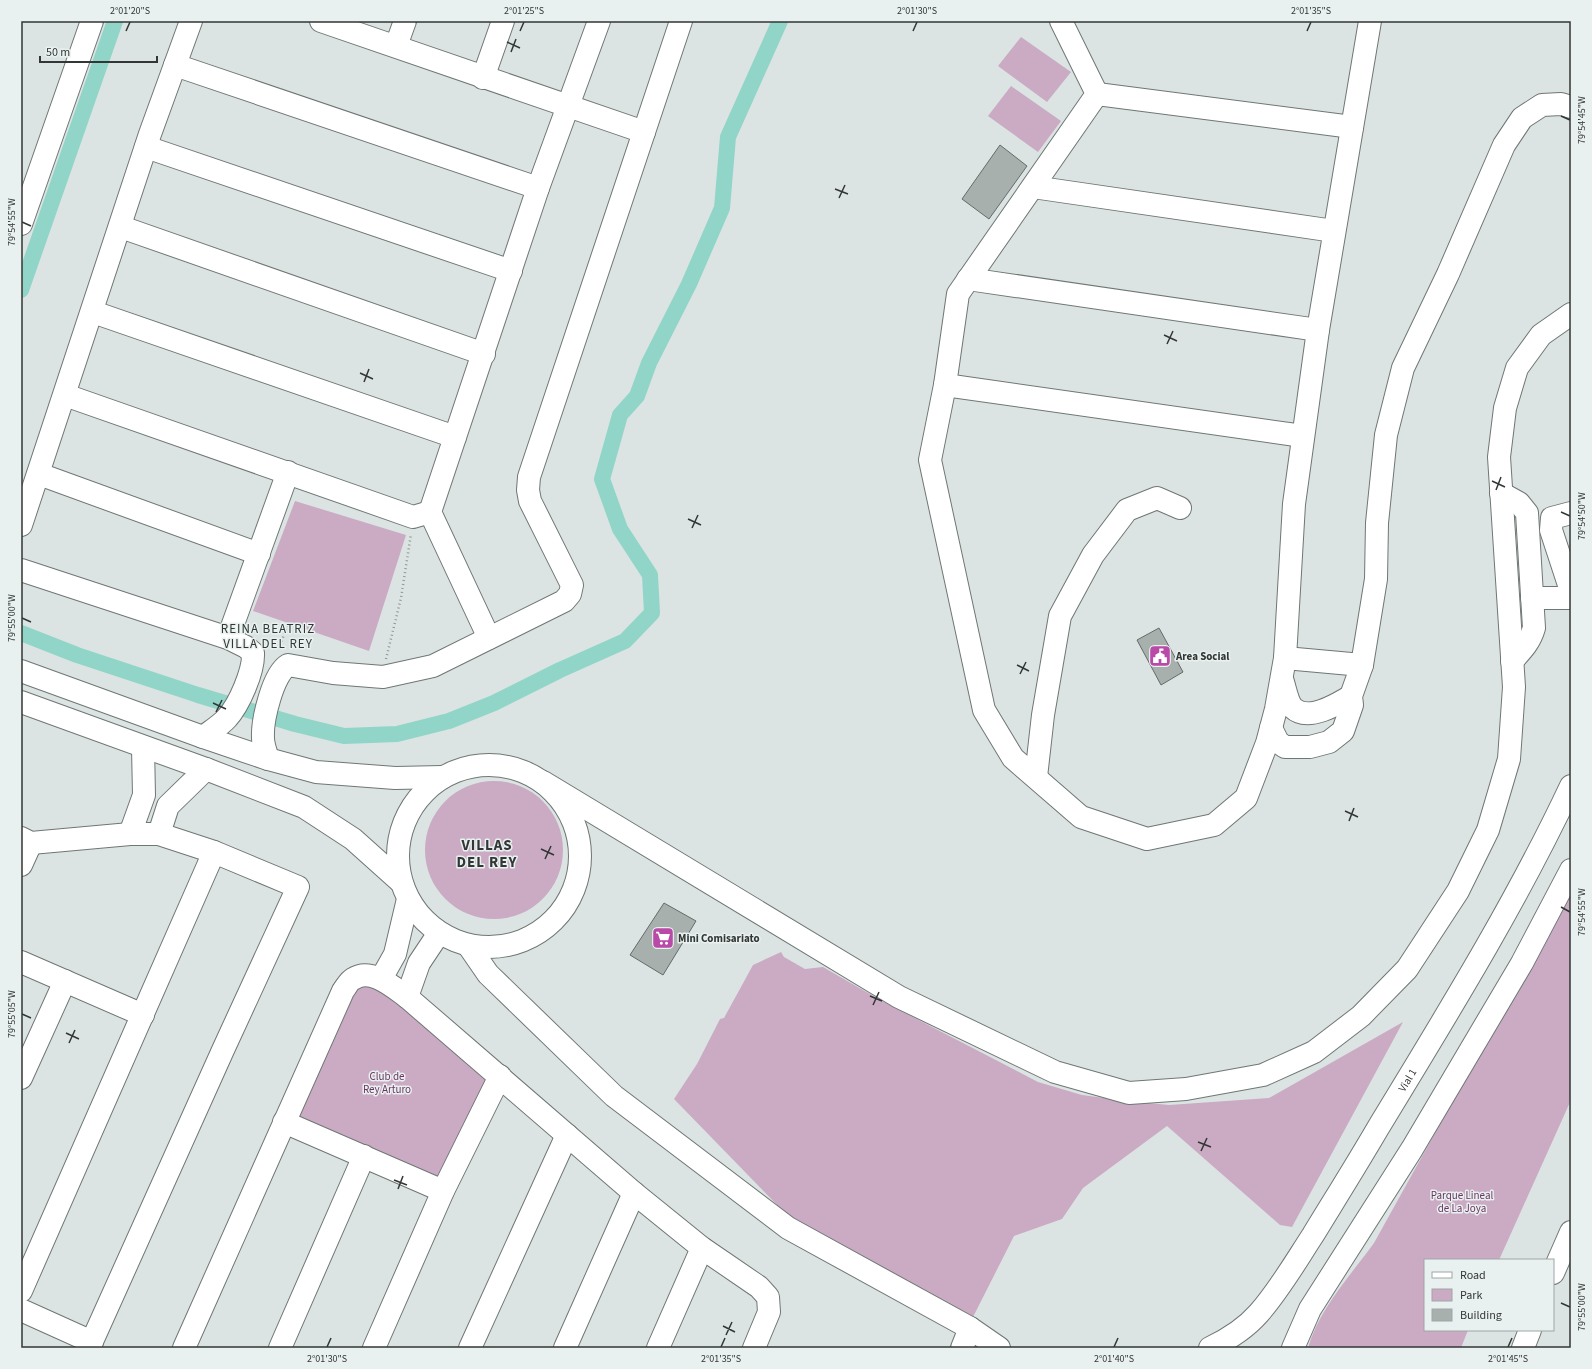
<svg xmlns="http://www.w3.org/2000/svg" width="1592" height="1369" viewBox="0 0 1592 1369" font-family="'Source Sans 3',sans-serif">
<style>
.green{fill:#caabc3}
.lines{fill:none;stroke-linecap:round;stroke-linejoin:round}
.canal{stroke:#91d5c9;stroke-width:16}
.building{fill:#a8b0ae;stroke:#646b6a}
.minor-casing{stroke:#6f7775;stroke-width:24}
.path{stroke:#909795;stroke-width:2.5;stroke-dasharray:1 3;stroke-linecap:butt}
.minor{stroke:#fff;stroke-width:22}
.ticks{fill:none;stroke:#323635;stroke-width:1.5}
.labels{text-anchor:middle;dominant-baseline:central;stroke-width:3;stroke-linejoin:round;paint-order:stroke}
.poi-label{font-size:11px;font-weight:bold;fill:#323635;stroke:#e8f1ef;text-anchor:start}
.park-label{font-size:11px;fill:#6b3462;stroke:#e8f1ef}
.street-label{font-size:11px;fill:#323635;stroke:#e8f1ef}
.quarter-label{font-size:13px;letter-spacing:1px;fill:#323635;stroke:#e8f1ef}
.district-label{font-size:15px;font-weight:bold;letter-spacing:1px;fill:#323635;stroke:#e8f1ef}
.neatline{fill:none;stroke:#323635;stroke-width:1.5}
.ticks-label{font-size:10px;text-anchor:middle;fill:#323635}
</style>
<rect width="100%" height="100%" fill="#dbe4e2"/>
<path class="green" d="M1021,37L1071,72L1047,102L998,66Z
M1011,86L1061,121L1038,152L988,116Z
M295,501L406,535L369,651L253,611Z
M425 850a69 69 0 1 1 138 0a69 69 0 1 1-138 0Z
M1571,888V1100L1499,1260H1425V1330H1468L1461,1348H1308C1319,1309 1350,1276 1374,1243Z
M781,952L784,957L805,969L823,967L882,1001L1038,1082L1082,1095L1127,1101L1169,1105L1269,1098L1403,1022L1292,1227L1280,1225L1167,1126L1083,1188L1062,1219L1014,1236L973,1317L785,1213L674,1099L697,1064L720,1019L724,1018L753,965Z
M365,975L500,1076L443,1191L284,1122Z"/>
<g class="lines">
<path class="canal" d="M21,290L115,21
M21,633L77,655L198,695L295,724L344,736L397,734L449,721L494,703L560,670L625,641L652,613L650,575L620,529L602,479L620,415L637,396L649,363L689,284L722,208L728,137L780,21"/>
</g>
<path class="building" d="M1000,145L1027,166L989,219L962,199Z
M1159,628L1183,672L1161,685L1137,640Z
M664,903L696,921L663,975L630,955Z"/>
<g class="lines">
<g class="minor-casing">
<g id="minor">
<path d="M321,21L644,132"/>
<path d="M1061,21L1097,94L958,294L945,385L930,460L984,710L1013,758L1081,817L1147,839L1214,825L1246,798L1267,743L1276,709L1285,658L1294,504L1318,330L1370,21"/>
<path d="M396,46L405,21"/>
<path d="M175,65L538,188"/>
<path d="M483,78L503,21"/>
<path d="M1097,94L1352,127"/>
<path d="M146,147L511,271"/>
<path d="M1033,187L1334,231"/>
<path d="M21,224L92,21"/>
<path d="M121,227L484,354"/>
<path d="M968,279L1318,330"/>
<path d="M93,312L455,437"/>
<path d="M945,385L1303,436"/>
<path d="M65,395L413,517L430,512L489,638"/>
<path d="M39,474L259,554"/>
<path d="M1501,493L1519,503L1527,513L1534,628C1530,642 1522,650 1512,661"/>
<path d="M430,512L538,188L599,21"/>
<path d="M1571,513L1552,518L1551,530L1571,591"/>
<path d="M21,525L150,134L191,21"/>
<path d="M21,570L228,638L246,647L253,653C254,671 239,705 227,718C221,725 211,731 203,737"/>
<path d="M1532,598H1571"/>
<path d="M228,638L288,472"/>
<path d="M1285,658L1362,665"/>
<path d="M21,671L203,737L268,759L316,772L395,778L443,777"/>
<path d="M1282,679C1285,687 1287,702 1293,708C1308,722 1338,704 1351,696"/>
<path d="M21,702L206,769L304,807L353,839L401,882"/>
<path d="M1271,728L1278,742L1285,747H1310L1329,742L1343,731L1352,705L1351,696L1362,665L1376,579L1377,523L1386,435L1403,368L1448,274L1504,145L1522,118L1542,105L1561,104L1571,107"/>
<path d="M268,759C266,752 263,745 263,738C262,720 273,674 288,665L333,673L383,677L433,666L564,601L570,594L572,585L530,501L528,490L529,477L681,21"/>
<circle cx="489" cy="856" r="91"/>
<path d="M1036,777L1043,715L1060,616L1093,555L1127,510L1157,498L1180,508"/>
<path d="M543,782L899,997L1055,1072L1129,1093L1186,1089L1263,1075L1314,1052L1361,1016L1407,969L1458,891L1488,830L1509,759L1514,687L1499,457L1505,408L1517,368L1541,335L1571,314"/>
<path d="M130,834L144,795L143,747"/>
<path d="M159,834L168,806L206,769"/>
<path d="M21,838L31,843L130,834H159L214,852L298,887L223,1050L89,1348"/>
<path d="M21,865L31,843"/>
<path d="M468,945L488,974L614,1096L788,1228L970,1328L999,1348"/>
<path d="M21,962L143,1015"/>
<path d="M381,979L395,954L408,899"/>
<path d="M407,997L419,963L439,933"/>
<path d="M21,1078L65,981"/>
<path d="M284,1122L443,1191L500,1076"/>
<path d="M1553,1273L1571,1232"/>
<path d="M21,1291L214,852"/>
<path d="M21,1310L92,1342"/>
<path d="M184,1348L343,991C346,987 349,981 353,979C371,967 393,987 407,997L634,1193L702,1248L759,1287L768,1297L769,1312L754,1348"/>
<path d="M280,1348L364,1156"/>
<path d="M374,1348L443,1191"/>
<path d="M470,1348L567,1135"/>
<path d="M565,1348L634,1193"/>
<path d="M658,1348L702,1248"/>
<path d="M962,1348L970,1328"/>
<path id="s1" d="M1210,1348C1229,1339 1245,1329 1259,1313C1280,1289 1296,1261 1313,1235C1335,1199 1357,1164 1378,1128C1446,1016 1515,905 1571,786"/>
<path d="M1293,1348L1310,1309L1412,1149L1522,963L1571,870"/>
<path d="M1523,1348L1530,1330"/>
</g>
</g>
<path class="path" d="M279,649L288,623
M386,659L401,598L411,534"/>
<use href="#minor" class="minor"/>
</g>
<path class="ticks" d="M126,31L130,22M520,31L524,22M913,31L917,22M1307,31L1311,22M507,42L520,48M511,52L516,39M1561,116L1570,120M835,189L848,194M839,198L845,185M22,222L31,226M1164,335L1177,341M1167,344L1173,331M360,373L373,379M364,382L369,369M1492,481L1505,487M1496,490L1501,477M1561,512L1570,516M688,519L701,525M692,528L698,515M22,618L31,622M1017,665L1029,671M1020,674L1026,662M213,703L226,709M216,712L222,700M1345,811L1358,817M1349,821L1354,808M541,849L554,855M545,859L551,846M1561,907L1570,912M870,996L882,1001M873,1005L879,992M22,1014L31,1018M66,1033L79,1039M69,1043L75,1030M1198,1142L1211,1147M1201,1151L1207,1138M394,1180L407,1185M398,1189L403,1176M1561,1303L1570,1307M723,1326L735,1332M726,1335L732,1322M327,1347L331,1338M721,1347L725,1338M1114,1347L1118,1338M1508,1347L1512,1338"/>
<defs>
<g id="civic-square" transform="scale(1.15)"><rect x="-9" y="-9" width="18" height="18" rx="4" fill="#b94aa8" stroke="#e8f1ef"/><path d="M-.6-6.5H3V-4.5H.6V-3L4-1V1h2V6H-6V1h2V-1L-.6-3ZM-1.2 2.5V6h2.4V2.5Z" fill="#fff"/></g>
<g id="supermarket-square" transform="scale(1.15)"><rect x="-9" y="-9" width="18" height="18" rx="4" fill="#b94aa8" stroke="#e8f1ef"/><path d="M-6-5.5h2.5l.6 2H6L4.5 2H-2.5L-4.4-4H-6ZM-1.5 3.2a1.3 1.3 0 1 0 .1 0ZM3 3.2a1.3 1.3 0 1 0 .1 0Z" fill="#fff"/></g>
</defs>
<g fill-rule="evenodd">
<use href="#civic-square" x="1160" y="656"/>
<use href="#supermarket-square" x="663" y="938"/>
</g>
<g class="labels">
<g class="poi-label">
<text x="1176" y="656">Area Social</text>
<text x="678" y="938">Mini Comisariato</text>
</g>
<g class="park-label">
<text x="387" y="1076">Club de<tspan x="387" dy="13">Rey Arturo</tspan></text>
<text x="1462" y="1195">Parque Lineal<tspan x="1462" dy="13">de La Joya</tspan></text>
</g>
<g class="street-label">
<text stroke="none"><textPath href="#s1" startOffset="337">Vial 1</textPath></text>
</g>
<g class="quarter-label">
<text x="268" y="629">REINA BEATRIZ<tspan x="268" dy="15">VILLA DEL REY</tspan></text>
</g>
<g class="district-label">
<text x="487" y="845">VILLAS<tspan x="487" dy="17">DEL REY</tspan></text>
</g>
</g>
<rect width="1592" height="1369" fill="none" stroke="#e8f1ef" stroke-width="44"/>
<rect x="1424" y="1259" width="130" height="72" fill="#e8f1ef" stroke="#9fa6a5"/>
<rect x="1432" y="1272" width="20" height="6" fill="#ffffff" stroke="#9fa6a5"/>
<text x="1460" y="1279" font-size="12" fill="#323635">Road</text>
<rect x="1432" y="1289" width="20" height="12" fill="#caabc3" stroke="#9fa6a5"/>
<text x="1460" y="1299" font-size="12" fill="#323635">Park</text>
<rect x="1432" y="1309" width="20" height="12" fill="#a8b0ae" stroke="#9fa6a5"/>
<text x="1460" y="1319" font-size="12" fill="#323635">Building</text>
<path d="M40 56v6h117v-6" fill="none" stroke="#323635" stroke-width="2"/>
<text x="46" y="56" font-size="12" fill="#323635" stroke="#e8f1ef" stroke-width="3" paint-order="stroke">50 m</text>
<rect x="22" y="22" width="1548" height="1325" class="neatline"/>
<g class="ticks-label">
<text x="130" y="14">2°01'20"S</text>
<text x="524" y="14">2°01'25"S</text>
<text x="917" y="14">2°01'30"S</text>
<text x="1311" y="14">2°01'35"S</text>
<text transform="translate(1581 120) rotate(-90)" y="4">79°54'45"W</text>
<text transform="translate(11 222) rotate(-90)" y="4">79°54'55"W</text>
<text transform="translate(1581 516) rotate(-90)" y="4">79°54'50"W</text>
<text transform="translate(11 618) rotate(-90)" y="4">79°55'00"W</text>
<text transform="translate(1581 912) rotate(-90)" y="4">79°54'55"W</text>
<text transform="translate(11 1014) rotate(-90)" y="4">79°55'05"W</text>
<text transform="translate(1581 1307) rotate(-90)" y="4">79°55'00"W</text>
<text x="327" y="1362">2°01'30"S</text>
<text x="721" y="1362">2°01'35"S</text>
<text x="1114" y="1362">2°01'40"S</text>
<text x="1508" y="1362">2°01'45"S</text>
</g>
</svg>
